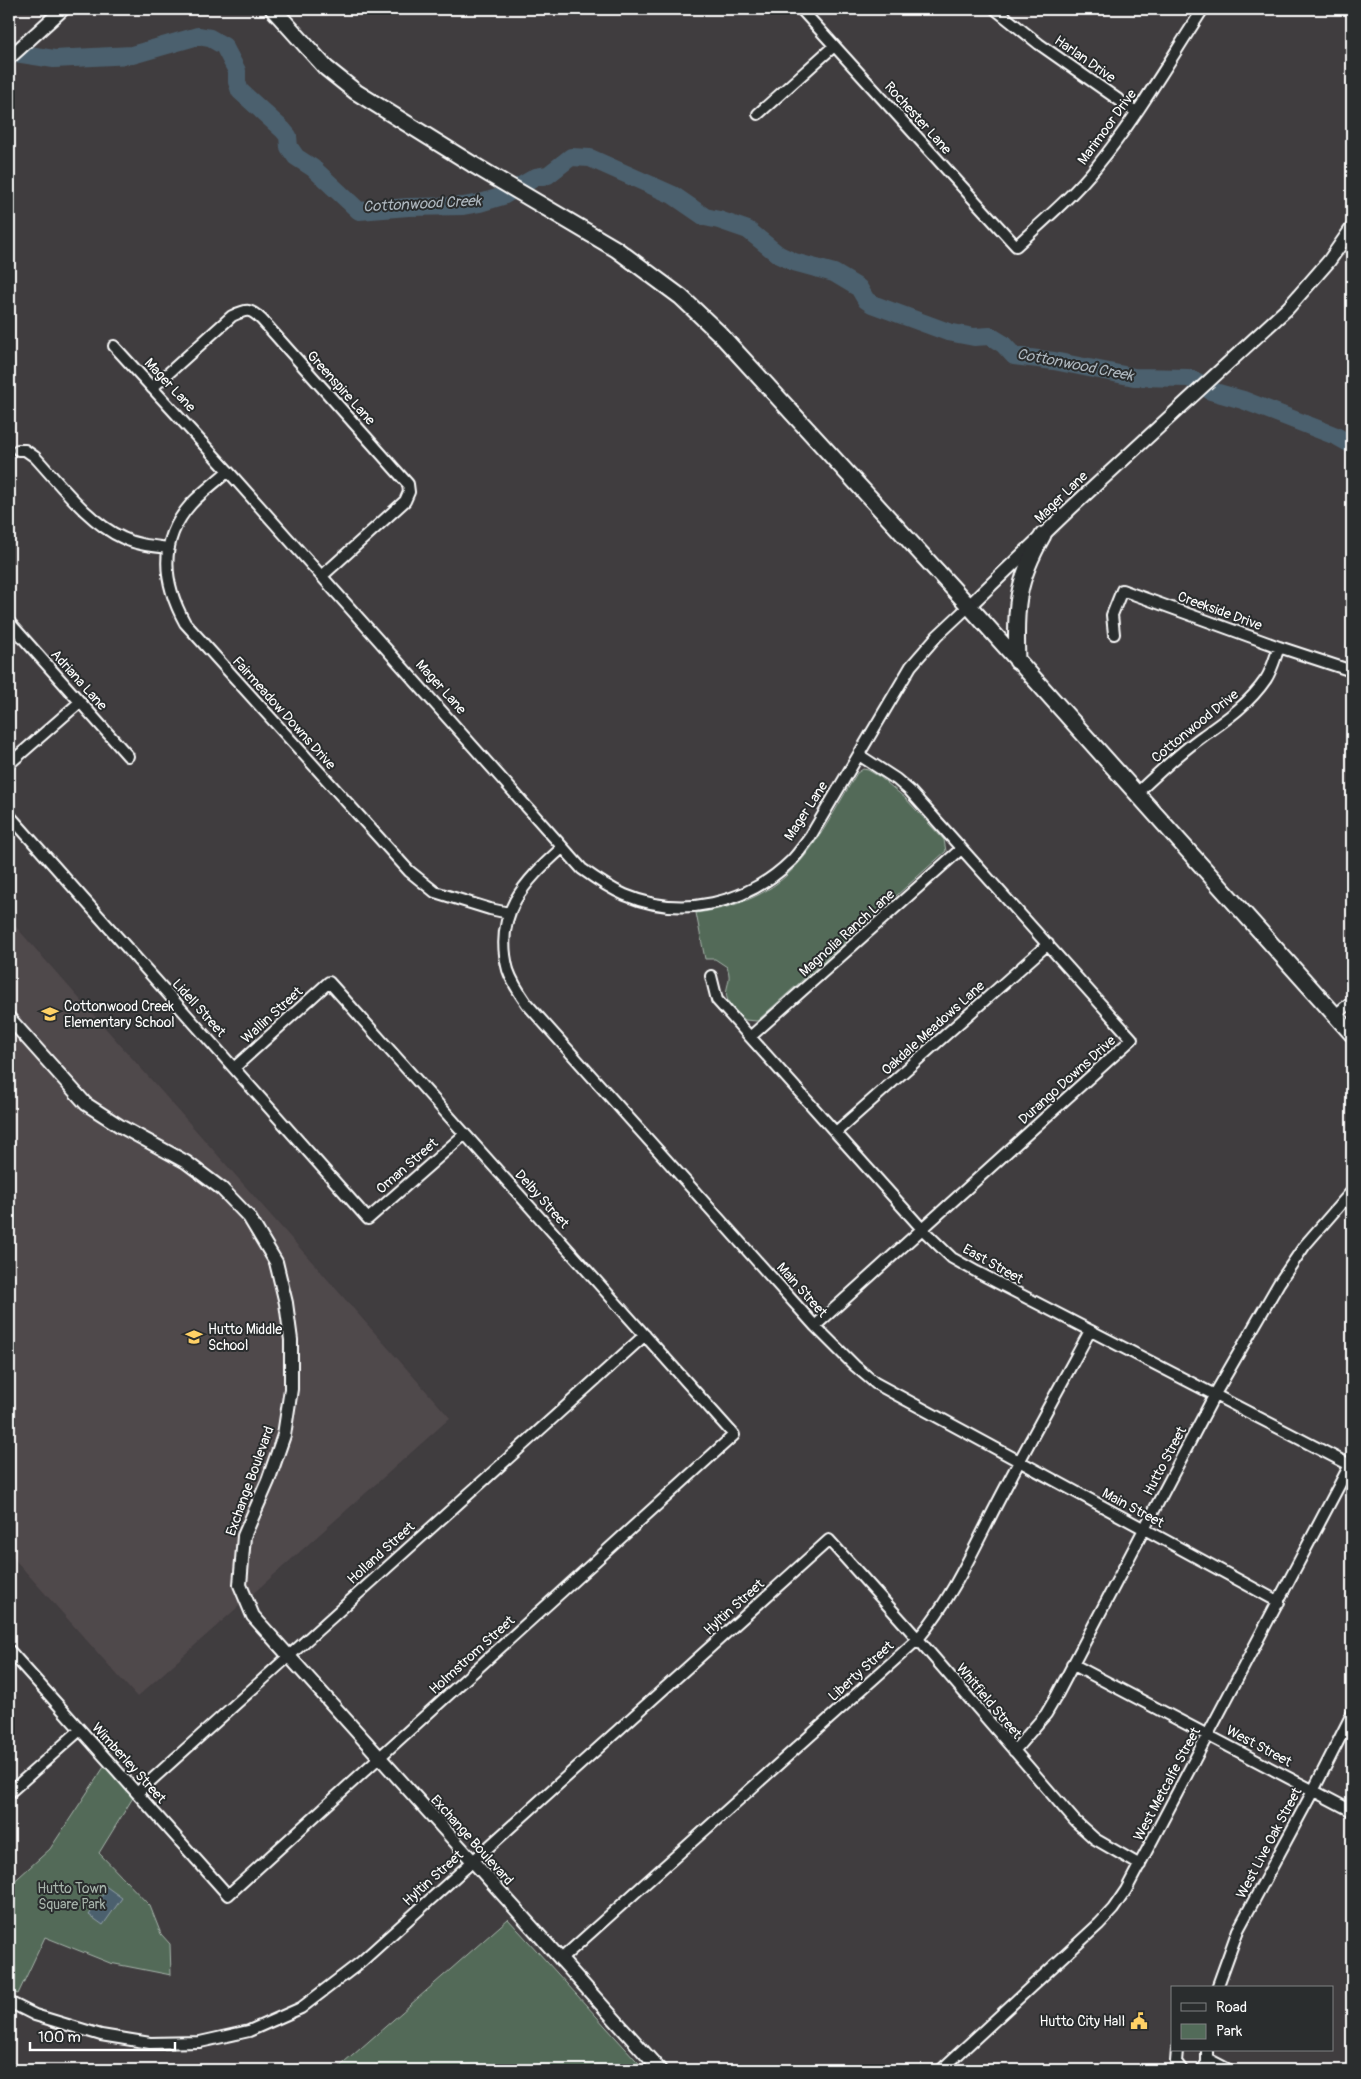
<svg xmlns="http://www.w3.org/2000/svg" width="1361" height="2079" viewBox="0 0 1361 2079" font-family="Pangolin,sans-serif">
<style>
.built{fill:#4f484b}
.green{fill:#526b59;stroke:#a8b5ac}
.water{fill:#4b606e;stroke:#93a0a8}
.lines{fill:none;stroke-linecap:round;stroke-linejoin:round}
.river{stroke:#4b606e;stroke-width:18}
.minor-casing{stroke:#fff;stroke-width:14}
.tertiary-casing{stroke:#fff;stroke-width:16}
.secondary-casing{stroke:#fff;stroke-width:19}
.minor{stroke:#2a2d2e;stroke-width:10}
.tertiary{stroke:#2a2d2e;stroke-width:12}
.secondary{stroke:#2a2d2e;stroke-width:15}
.labels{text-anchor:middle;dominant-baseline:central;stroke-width:4;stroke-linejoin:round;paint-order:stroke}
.street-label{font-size:14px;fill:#fff;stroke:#2a2d2e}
.poi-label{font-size:14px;fill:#fff;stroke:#2a2d2e;text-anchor:start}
.park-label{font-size:14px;fill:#a8b5ac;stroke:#2a2d2e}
.water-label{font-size:15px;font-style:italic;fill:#aeb7be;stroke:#2a2d2e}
</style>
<rect width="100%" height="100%" fill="#403d3f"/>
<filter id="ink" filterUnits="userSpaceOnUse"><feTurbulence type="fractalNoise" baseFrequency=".02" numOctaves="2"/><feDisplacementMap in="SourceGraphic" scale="10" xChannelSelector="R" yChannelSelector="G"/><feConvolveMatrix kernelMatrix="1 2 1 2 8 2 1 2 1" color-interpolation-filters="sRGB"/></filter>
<g filter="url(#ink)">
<path class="built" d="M9,919L450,1418L137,1697L9,1553Z"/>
<path class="green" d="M863,769L868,770L880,777L905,798L944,840L946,851L757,1021L745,1020C740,1014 729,1006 727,998C724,987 733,981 727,967L715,959H705L696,913C793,900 812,848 857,773Z
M106,1764L134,1796L99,1853L150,1906L161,1934L170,1944L171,1975L110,1963L45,1937L18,1994L9,1991V1886L50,1849Z
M508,1919L645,2070H336Z"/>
<path class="water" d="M104,1885L122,1898L103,1925L89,1915L104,1893L101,1890Z"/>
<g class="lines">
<path class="river" d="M9,52L54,59L132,55L198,36L210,38L224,46L237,71V82L240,91L283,130L288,136L289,147L296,157L313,168L359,211L408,207L463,206L480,203L503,196L536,177L548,175L571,157L590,158L673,195L705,217L719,220L748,230L779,255L794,262L834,273L859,288L866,300L872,304L948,332L974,337L990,336L1003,344L1014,356L1054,361L1134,377L1188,378L1198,382L1211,391L1243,400L1336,436L1352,445"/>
<g class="minor-casing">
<path id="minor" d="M801,9L1016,246C1043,221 1073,196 1097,166C1137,117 1169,61 1203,9
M995,9L1039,44L1136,112
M758,114L834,46
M114,346L228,471L582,869C596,879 609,888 625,895C682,919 747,904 791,861C798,854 804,845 810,837L911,666L937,636L969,606
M152,388L232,316C247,309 250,308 262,320L408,484L409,492L405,501L322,576
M18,450H25L35,457C60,484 89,523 123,538C137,545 153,546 169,548
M228,471C216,482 202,492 191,504C158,541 163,583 185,623L409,871L435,892L490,909L509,913
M9,622L128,756
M1114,634L1112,615L1122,590L1279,647L1352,671
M9,764L80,702
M1136,794C1157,774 1179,753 1203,736C1227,719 1249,704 1266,679C1272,670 1275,658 1279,647
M9,815L368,1219L465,1134
M562,848C524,882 493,914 508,970C512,982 520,994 527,1004L815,1326L855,1366L875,1383L1279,1602
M711,976L717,1000L923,1230L952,1258L977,1272L1352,1466
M1336,1015L1346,1006L1352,1004
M750,1037L961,849
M836,1132L1048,944
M815,1326L1132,1039L910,791L896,779L859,755
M9,1650L228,1895L734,1435L329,982L234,1068
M1072,1664L1352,1811
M1014,1751L1046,1714L1056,1697L1215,1394L1279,1283L1305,1245L1352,1191
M9,1793L80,1730
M137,1793L645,1335
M560,1960L918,1639C953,1597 975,1546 1000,1498C1029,1442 1060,1386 1090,1331
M1217,1988L1238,1930L1313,1791L1352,1714
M9,2002L35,2015L101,2035L150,2043L200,2042L249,2031L301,2008L361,1962L829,1540L918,1639L1075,1821L1095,1839L1140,1865
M1177,2050L1176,2062L1182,2070
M1208,2059L1229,2070
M941,2070L1099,1924L1113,1909L1126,1890L1352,1461
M1202,2070L1207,2063V2050"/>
</g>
<g class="tertiary-casing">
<path id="tertiary" d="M9,58L63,9
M969,606L1071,508L1288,308L1329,261L1352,228
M9,1018L86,1104L120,1126L186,1162L222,1189L249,1217L276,1262L286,1303L291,1340V1389L284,1435L268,1481L244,1536L240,1585L253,1616L660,2070"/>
</g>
<g class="secondary-casing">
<path id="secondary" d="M273,9L326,68L356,92L472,164L616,249L681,297L720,334L969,606L1352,1034
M1017,661C1015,608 1016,582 1043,535"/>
</g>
<use href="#minor" class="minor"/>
<use href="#tertiary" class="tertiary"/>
<use href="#secondary" class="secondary"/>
</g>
</g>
<defs>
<g id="school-bare" transform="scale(1.35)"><path d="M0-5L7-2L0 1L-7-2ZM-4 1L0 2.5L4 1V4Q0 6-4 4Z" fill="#ffd166" stroke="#2a2d2e" stroke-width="2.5" paint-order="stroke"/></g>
<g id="civic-bare" transform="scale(1.35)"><path d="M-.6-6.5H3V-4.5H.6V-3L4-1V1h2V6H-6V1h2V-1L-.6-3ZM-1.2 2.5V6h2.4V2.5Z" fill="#ffd166" stroke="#2a2d2e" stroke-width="2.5" paint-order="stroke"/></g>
</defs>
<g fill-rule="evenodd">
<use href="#school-bare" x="50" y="1014"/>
<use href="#school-bare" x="194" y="1337"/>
<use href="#civic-bare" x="1139" y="2021"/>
</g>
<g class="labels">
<g class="street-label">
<text transform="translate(1085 59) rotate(35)">Harlan Drive</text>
<text transform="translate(918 118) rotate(48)">Rochester Lane</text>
<text transform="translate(1107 127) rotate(-54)">Marimoor Drive</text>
<text transform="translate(170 385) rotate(47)">Mager Lane</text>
<text transform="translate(341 388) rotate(48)">Greenspire Lane</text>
<text transform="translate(1061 497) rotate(-44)">Mager Lane</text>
<text transform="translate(1220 611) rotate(20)">Creekside Drive</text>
<text transform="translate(79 680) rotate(48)">Adriana Lane</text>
<text transform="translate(441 687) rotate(48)">Mager Lane</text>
<text transform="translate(284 713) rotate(48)">Fairmeadow Downs Drive</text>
<text transform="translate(1195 726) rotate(-39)">Cottonwood Drive</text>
<text transform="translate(806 811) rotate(-57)">Mager Lane</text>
<text transform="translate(847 933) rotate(-42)">Magnolia Ranch Lane</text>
<text transform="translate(199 1008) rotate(48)">Lidell Street</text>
<text transform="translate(272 1015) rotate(-42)">Wallin Street</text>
<text transform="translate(933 1028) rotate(-42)">Oakdale Meadows Lane</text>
<text transform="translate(1067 1080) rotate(-42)">Durango Downs Drive</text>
<text transform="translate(407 1166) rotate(-41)">Oman Street</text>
<text transform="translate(542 1199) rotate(48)">Delby Street</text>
<text transform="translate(993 1264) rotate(29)">East Street</text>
<text transform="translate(802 1290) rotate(48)">Main Street</text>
<text transform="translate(1165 1461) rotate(-62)">Hutto Street</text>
<text transform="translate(250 1481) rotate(-70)">Exchange Boulevard</text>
<text transform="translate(1133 1508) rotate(28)">Main Street</text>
<text transform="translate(381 1553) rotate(-42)">Holland Street</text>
<text transform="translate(734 1607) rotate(-42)">Hyltin Street</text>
<text transform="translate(472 1655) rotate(-42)">Holmstrom Street</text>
<text transform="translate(861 1671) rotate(-42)">Liberty Street</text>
<text transform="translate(989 1701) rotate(50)">Whitfield Street</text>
<text transform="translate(1259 1746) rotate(28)">West Street</text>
<text transform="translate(129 1763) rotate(48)">Wimberley Street</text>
<text transform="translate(1167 1784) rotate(-62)">West Metcalfe Street</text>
<text transform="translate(472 1840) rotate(48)">Exchange Boulevard</text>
<text transform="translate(1269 1843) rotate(-62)">West Live Oak Street</text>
<text transform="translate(433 1878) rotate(-42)">Hyltin Street</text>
</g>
<g class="poi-label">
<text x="64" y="1006">Cottonwood Creek<tspan x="64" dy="16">Elementary School</tspan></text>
<text x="208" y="1329">Hutto Middle<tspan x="208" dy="16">School</tspan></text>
<text x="1125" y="2021" text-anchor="end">Hutto City Hall</text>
</g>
<g class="park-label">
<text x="72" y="1888">Hutto Town<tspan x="72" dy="16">Square Park</tspan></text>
</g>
<g class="water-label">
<text transform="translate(422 204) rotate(-3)">Cottonwood Creek</text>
<text transform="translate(1075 365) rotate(11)">Cottonwood Creek</text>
</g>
</g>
<rect width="1361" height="2079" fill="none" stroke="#2a2d2e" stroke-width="30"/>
<rect x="15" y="15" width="1331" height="2049" fill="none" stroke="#fff" stroke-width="2" filter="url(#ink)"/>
<rect x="1171" y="1986" width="162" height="65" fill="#2a2d2e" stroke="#7f8182"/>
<rect x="1181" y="2003" width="25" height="8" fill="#2a2d2e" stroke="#7f8182"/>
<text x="1216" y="2012" font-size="15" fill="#ffffff">Road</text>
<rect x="1181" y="2024" width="25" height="15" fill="#526b59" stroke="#7f8182"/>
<text x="1216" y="2036" font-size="15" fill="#ffffff">Park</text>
<path d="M30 2042v8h145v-8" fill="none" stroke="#ffffff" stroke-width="2.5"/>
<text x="38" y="2042" font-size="15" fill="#ffffff" stroke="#2a2d2e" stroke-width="4" paint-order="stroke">100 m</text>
</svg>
